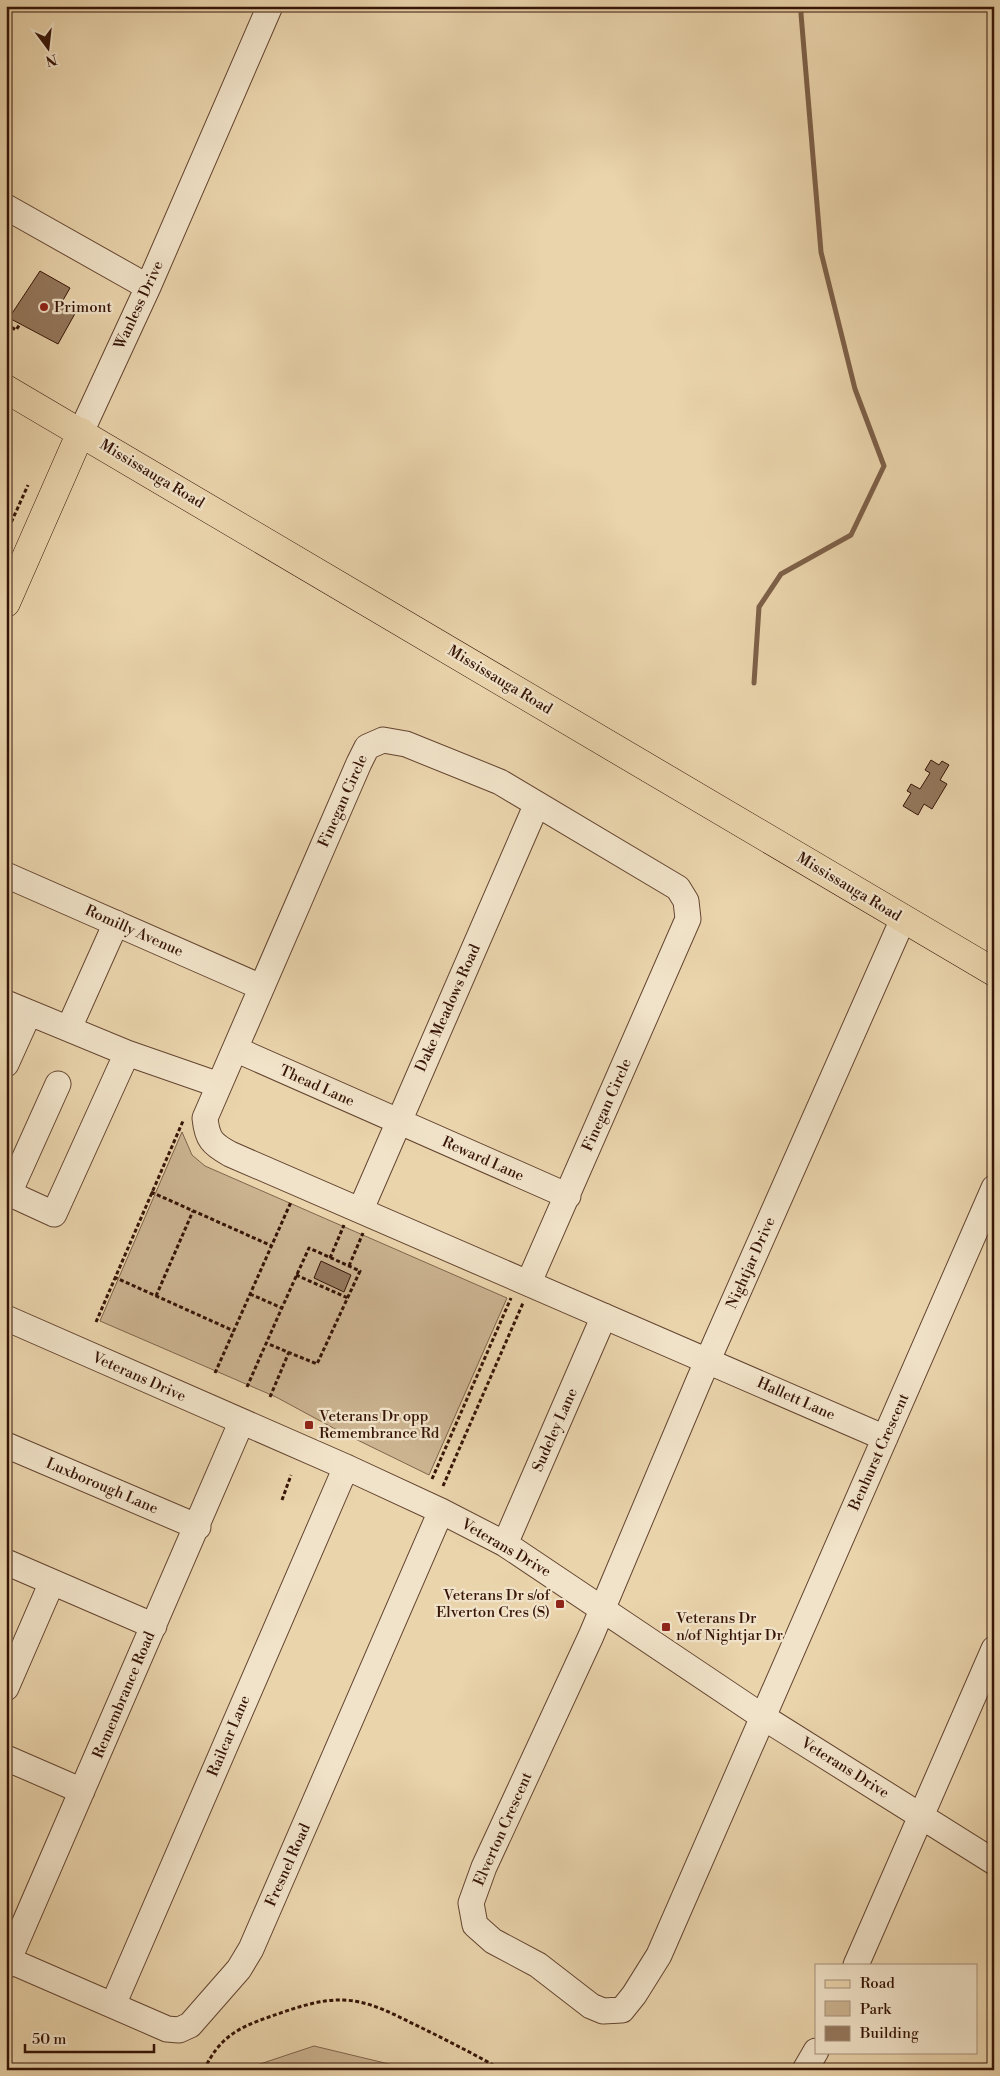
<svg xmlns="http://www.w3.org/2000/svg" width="1000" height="2076" viewBox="0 0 1000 2076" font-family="'Libre Bodoni',serif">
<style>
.green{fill:#cbb390;stroke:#80644c}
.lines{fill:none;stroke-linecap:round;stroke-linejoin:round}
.stream{stroke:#7d6048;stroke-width:5}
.building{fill:#94785d;stroke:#361407}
.minor-casing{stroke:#634430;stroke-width:27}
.major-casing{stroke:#361407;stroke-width:29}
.path{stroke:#361407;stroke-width:3;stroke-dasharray:4 2.5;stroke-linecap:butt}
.minor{stroke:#f1e3c9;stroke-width:25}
.major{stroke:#ead4ac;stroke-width:28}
.poi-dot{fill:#8f2418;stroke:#f1e3c9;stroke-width:2}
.labels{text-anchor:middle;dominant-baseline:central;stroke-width:4.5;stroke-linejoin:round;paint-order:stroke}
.street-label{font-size:15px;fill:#361407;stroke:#f1e3c9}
.poi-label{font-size:15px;fill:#361407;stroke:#f1e3c9;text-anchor:start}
</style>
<rect width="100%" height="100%" fill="#ead4ac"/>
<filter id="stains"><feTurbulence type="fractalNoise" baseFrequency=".004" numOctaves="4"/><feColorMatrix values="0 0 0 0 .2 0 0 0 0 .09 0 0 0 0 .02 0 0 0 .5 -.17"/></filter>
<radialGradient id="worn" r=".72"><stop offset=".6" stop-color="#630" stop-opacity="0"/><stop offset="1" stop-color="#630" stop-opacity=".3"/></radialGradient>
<path class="green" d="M182,1132L192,1155L205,1166L507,1298L429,1475L337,1430L276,1397L100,1321Z
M314,2046L414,2070H254L257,2065Z"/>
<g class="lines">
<path class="stream" d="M754,683L759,607L781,574L851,535L884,466L855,389L821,252L801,14L802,6"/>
</g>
<path class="building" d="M40,271L70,288L62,302L77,310L58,344L9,318Z
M931,760L939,765L942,761L949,765L940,780L947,784L932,809L924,804L918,815L903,806L911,793L907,791L911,784L920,789L930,773L925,770Z
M321,1261L351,1275L344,1292L314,1278Z"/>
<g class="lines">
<g class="minor-casing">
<path id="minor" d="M6,207L148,287
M81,432L148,287L270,6
M6,875L261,987
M903,919L699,1380L591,1636L484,1867L471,1903L475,1925L493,1941L538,1965L591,2006L603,2011L622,2010L634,1995L659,1955L994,1188
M6,1003L127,1053L54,1214L6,1192
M69,1028L116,923
M235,1049L568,1196
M127,1053L219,1085
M6,1064L29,1013
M9,1193L58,1084
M361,1209L536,806
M529,1282L688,919L686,901L678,888L500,782L406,744L383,740L367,747L359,763L205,1118C207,1139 212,1144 230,1154L885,1438
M6,1318L346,1467L441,1511L505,1544L763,1717L994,1862
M6,1445L198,1527
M505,1544L604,1316
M6,1562L154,1626
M6,1688L52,1582
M6,1758L82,1791
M6,1959L167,2029L179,2030L190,2025L239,1969L251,1949L441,1511
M856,1965L994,1649
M6,1966L241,1423
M113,2005L346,1467
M805,2070L816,2051"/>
</g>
<g class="major-casing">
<path id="major" d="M6,389L994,972
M6,603L81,432"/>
</g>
<path class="path" d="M6,324L16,330L20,324
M6,534L28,485
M151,1192L272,1246
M330,1258L344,1225
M349,1266L363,1233
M296,1275L348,1298
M114,1277L234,1331
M250,1294L282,1308
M156,1296L193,1211
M96,1322L183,1121
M215,1373L291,1202
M247,1387C267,1341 288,1294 309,1248L360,1271L317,1364L266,1343
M270,1397L289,1352
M432,1479L511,1298
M443,1486L523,1303
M282,1500L291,1475
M204,2070C219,2038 237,2028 269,2017C292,2009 319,1999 343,2000C373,2001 398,2017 424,2029C450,2042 476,2055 502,2070"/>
<use href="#minor" class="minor"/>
<use href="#major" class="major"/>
</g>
<g class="poi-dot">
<circle cx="44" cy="307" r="5"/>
<rect x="304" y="1420" width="10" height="10" rx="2.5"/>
<rect x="555" y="1599" width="10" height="10" rx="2.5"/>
<rect x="661" y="1622" width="10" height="10" rx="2.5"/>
</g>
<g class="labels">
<g class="street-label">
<text transform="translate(139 305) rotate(-65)">Wanless Drive</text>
<text transform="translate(152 474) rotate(31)">Mississauga Road</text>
<text transform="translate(500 680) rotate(31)">Mississauga Road</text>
<text transform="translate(343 801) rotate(-66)">Finegan Circle</text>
<text transform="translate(849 887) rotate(31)">Mississauga Road</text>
<text transform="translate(134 931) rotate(24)">Romilly Avenue</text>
<text transform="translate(448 1008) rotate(-66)">Dake Meadows Road</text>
<text transform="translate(317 1086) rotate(24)">Thead Lane</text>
<text transform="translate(607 1105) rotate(-66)">Finegan Circle</text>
<text transform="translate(483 1159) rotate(24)">Reward Lane</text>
<text transform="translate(751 1263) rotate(-66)">Nightjar Drive</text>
<text transform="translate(139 1377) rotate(24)">Veterans Drive</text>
<text transform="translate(796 1399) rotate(24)">Hallett Lane</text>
<text transform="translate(555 1430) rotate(-66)">Sudeley Lane</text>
<text transform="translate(879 1452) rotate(-66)">Benhurst Crescent</text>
<text transform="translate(102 1486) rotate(23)">Luxborough Lane</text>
<text transform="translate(506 1548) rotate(30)">Veterans Drive</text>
<text transform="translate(124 1695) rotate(-67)">Remembrance Road</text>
<text transform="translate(229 1736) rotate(-67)">Railcar Lane</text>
<text transform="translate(845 1768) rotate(32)">Veterans Drive</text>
<text transform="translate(503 1829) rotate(-66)">Elverton Crescent</text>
<text transform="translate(288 1865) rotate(-66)">Fresnel Road</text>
</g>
<g class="poi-label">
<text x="54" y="307">Primont</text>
<text x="319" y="1416">Veterans Dr opp<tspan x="319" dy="17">Remembrance Rd</tspan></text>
<text x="550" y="1595" text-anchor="end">Veterans Dr s/of<tspan x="550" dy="17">Elverton Cres (S)</tspan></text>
<text x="676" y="1618">Veterans Dr<tspan x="676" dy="17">n/of Nightjar Dr</tspan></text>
</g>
</g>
<rect width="1000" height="2076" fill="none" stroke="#ead4ac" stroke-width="25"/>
<rect x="8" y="8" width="985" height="2061" fill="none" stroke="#361407" stroke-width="2.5"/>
<rect x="12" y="12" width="975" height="2051" fill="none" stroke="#361407"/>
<rect x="815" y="1964" width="162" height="90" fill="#f1e3c9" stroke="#a6907b"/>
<rect x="825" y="1980" width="25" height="8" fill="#ead4ac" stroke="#a6907b"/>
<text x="860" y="1988" font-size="15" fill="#361407">Road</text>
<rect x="825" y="2001" width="25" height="15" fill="#cbb390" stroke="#a6907b"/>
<text x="860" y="2014" font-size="15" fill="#361407">Park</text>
<rect x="825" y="2026" width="25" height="15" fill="#94785d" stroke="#a6907b"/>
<text x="860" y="2038" font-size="15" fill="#361407">Building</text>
<g transform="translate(48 48) rotate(165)" stroke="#f1e3c9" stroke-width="4" paint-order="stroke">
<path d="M0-4L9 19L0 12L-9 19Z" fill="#361407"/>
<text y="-8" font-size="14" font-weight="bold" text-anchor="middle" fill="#361407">N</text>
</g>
<path d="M25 2044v8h129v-8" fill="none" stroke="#361407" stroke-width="2.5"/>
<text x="32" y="2044" font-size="15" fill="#361407" stroke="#f1e3c9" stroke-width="4" paint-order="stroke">50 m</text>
<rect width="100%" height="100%" filter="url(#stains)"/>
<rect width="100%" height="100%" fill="url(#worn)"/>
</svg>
